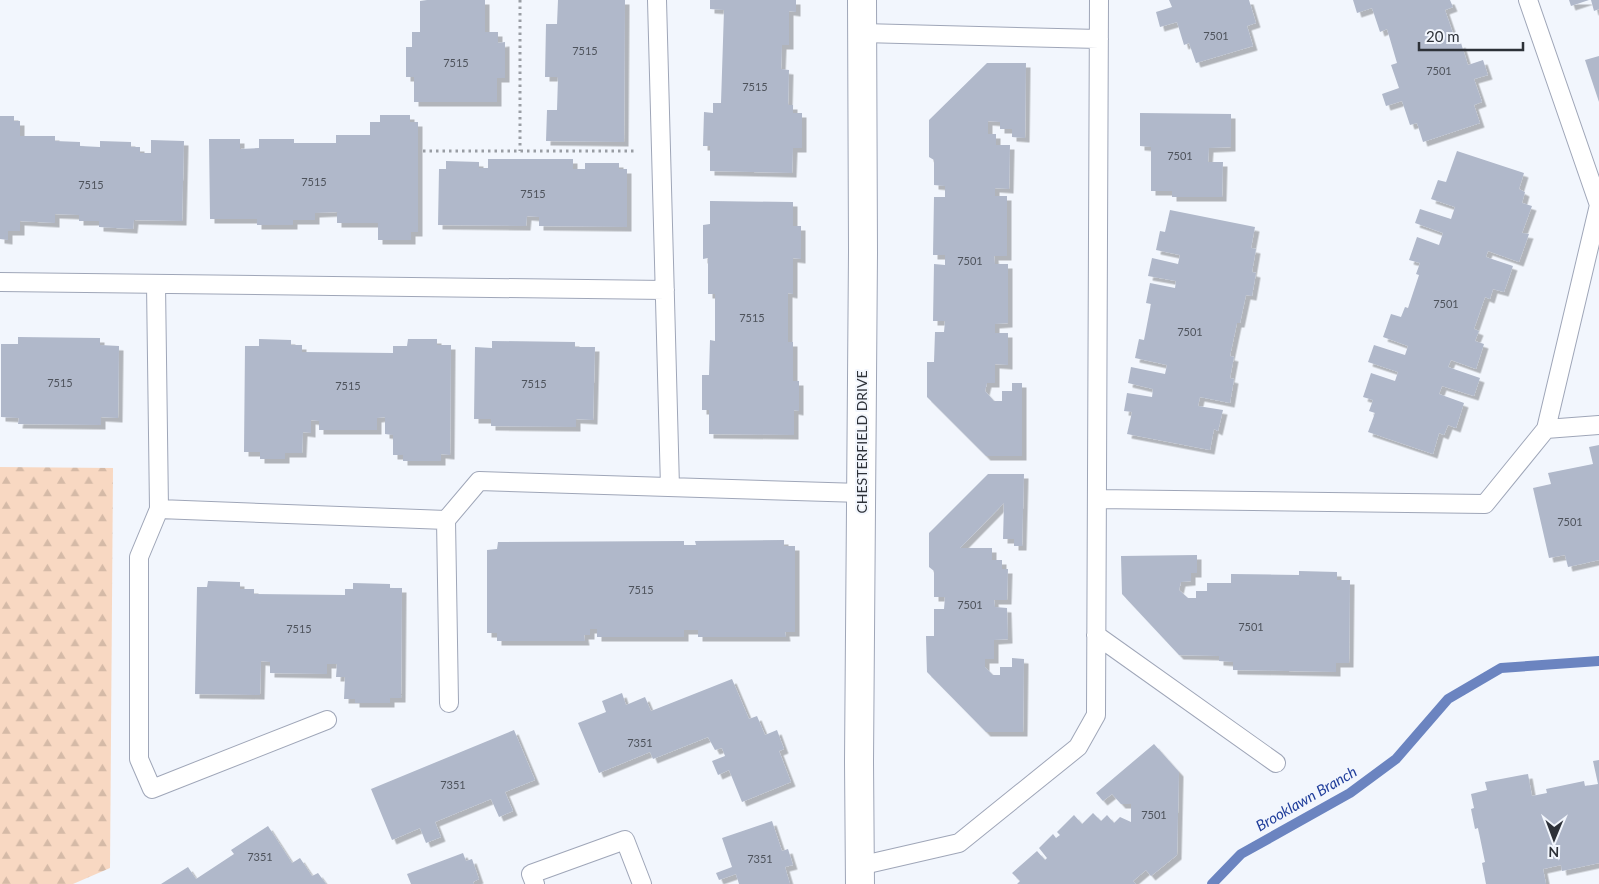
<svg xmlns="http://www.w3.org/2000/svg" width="1599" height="884" viewBox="0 0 1599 884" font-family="Lato,sans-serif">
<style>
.forest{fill:url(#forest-firs)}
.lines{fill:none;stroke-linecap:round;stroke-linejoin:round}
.stream{stroke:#6b84c0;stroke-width:10}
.building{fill:#b0b8ca;filter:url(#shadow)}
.lane-casing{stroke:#9fa6b8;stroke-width:20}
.secondary-casing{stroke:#9fa6b8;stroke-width:30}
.path{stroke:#999da4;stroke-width:3;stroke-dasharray:2.5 4;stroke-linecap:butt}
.lane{stroke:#fff;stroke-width:18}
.secondary{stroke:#fff;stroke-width:28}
.labels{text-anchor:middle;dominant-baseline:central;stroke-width:4;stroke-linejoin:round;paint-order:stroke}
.number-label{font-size:11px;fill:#4e535c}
.street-label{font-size:14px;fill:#2d3138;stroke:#f2f6fd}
.water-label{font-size:15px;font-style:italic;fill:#203e9b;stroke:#f2f6fd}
</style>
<defs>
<pattern id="forest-firs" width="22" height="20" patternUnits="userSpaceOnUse" patternTransform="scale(1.25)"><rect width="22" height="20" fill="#f8d8c2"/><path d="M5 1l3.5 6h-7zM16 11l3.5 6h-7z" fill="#d5baa7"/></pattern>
<filter id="shadow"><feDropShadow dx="4.5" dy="4.5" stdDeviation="0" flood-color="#0004"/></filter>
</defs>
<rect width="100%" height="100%" fill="#f2f6fd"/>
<path class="forest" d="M0,467L113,468L110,868L73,884H0Z"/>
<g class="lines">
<path class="stream" d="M1212,884L1241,854L1350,793L1396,759L1448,699L1501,668L1599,661"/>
</g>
<path class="building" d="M427,0H485V32H498V43L505,42V78H497V102H414V77H406V47H412V32H420V1Z
M558,0H625L624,142L546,141L547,110H557L558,77H545L546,24H557Z
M710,0H796V12L789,11V45H782L781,69L789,70L788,105H793V113H802V148H793L792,173L710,171V146H703L704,112L713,113V103H721L724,10L710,9Z
M1169,0H1249L1256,23L1247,26L1253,46L1196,63L1189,43L1184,45L1177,22L1160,27L1156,12L1172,7Z
M1353,0H1450L1453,7L1445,10L1457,45L1461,43L1468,65L1483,60L1488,75L1474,79L1482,102L1474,105L1480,123L1423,142L1417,123L1410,125L1402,101L1386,106L1382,94L1399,88L1391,65L1397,63L1387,29L1380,32L1372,8L1357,13Z
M1569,0H1589L1571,6Z
M1591,0H1599V9L1594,11Z
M1599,56V102L1585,60Z
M987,63H1026L1025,138L1012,137V129H1000V122L988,121V134H996V145H1010L1009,189L995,188V196H1007V256H994L995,264H1008V323L995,324V333H1008V365L995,364V383H987L985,391L994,401H1002V391H1012V383H1022V456H986L927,397V362H934L935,332H944L945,321H933L934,264L945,265V255H933L934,197H945V186L934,185V160L929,157V120Z
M1140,113L1231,114V147L1209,148L1208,162H1223L1222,197H1172V191H1151V147L1140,146Z
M380,115H410V122H418V232H411V240H378V223H337V212L315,213V220H293V225H257V219H210L209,139H240V149L259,148V139H294V143H336V135H370V122H380Z
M0,116H14V121H20V136H55V141L80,142V146L100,147V141L131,142V147H140V153H151V140L184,141L182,221L134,220L133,229L99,227V221H79V215L55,214V223L20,221V231H8V240L0,239Z
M1457,151L1524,173L1519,189L1525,192L1522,203L1532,206L1522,233L1529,234L1519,262L1488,251L1486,257L1513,266L1504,292L1493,289L1490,299L1485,297L1474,329L1479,331L1475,341L1484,344L1476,369L1451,360L1448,367L1480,378L1474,396L1442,386L1439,394L1464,403L1456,428L1448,425L1444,435L1439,433L1433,454L1368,432L1375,413L1369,411L1373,400L1363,397L1371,373L1395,381L1398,372L1368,362L1374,345L1405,355L1408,346L1383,337L1391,314L1401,317L1405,307L1408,308L1419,275L1416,274L1420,263L1409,260L1417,237L1439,245L1443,233L1415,223L1420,209L1451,219L1455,207L1431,199L1438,180L1446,182Z
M488,159H573V169H585V163H619V169H627V227L539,226V217L527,216L526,226L438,225L439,169H446V161L479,162V168H488Z
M710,201L793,202V226H801V259L793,258V294L788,293V342H793V381H799V411L794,410V435L709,434V410H702V375H709L710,340L715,341V294H708V258L703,259V225L710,224Z
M1170,210L1255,227L1251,248L1256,249L1252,272L1256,273L1252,296L1246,295L1240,323H1237L1230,356L1234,357L1230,378L1234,379L1230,403L1200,397L1198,406L1223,410L1218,431L1214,429L1210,450L1127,434L1132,412L1124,411L1127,393L1152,397L1153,389L1128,383L1131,367L1165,374L1167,365L1135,358L1139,339L1144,340L1151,304L1146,303L1150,283L1175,288L1176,281L1148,276L1152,258L1178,264L1180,255L1156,250L1160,231L1165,232Z
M18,337L100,338V345L119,346L118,418L101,417V425L18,424L19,418L1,417V344H18Z
M259,339L291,340V345H302V352L393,353V346H407L408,339H437V345H451L450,455L441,454V461H403V455H393V435L385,434V417L377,418V430H319V421L311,420V433L303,432L302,453H285V459H260V452H244L245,346H259Z
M492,341L575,342V347H595L593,420L576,419V427L491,426V419H474L475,347L492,348Z
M1599,445V560L1568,567L1565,555L1549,558L1533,488L1551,484L1548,473L1593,464L1589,447Z
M988,474H1024L1022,546H1014V539H1003L1004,503L960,548H992V560H1002V569H1008L1007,600H994L995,607L1007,608L1008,639L994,640V659H985V667L993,675H1000V667H1012V658L1024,659L1023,732H986L927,672L926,636H934V609H944L945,597H934V571L929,567V533Z
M784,540V546H795V632H785L786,637H698V630H684V637H597V629H590V635H584L585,641H497V633H487V550L497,549L498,542L684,541V545H696L695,541Z
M1197,555V573H1191V581L1181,582L1179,590L1188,598H1196V591H1207V583H1231V574L1299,575V571L1337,572V580H1350L1349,663H1336V672L1233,670V662L1219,661V656L1179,655L1122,594L1121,556Z
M208,581L240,582V589H254V594L345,595V589H353V583L390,584V588H402L401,698H390V703H355V699H344L345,677H336L337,664H327V674L270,673V662L261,661L260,695L195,694L197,587H207Z
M732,679L749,719L757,716L765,735L777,730L784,749L779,751L791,782L742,802L729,770L718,775L712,761L725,756L722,748L715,750L708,737L653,759L650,752L599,773L578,723L606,712L602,701L622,693L626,705L645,697L651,711Z
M514,730L535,780L505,792L513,811L499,817L491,799L435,822L441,837L426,843L420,828L392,840L371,789Z
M1154,744L1179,772L1177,855L1151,876L1146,870L1133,881L1136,884H1017L1020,881L1012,873L1037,851L1045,860L1047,858L1039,848L1053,834L1056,838L1060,835L1057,832L1074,815L1082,824L1093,813L1101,821L1107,815L1114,823L1120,817L1131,822V804H1121L1112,794L1103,801L1096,793Z
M1599,760V863L1562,871L1561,865L1543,869L1546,884H1486L1482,863L1485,862L1478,828L1475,829L1471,809L1474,808L1471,794L1487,790L1485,782L1528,774L1532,796L1547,793L1546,789L1584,781L1585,786L1598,784L1593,761Z
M772,821L782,851L788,849L793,865L785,867L790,884H739L736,874L719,880L716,873L732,867L722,838Z
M268,826L292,863L300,858L312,876L318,873L326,884H161L188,867L196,879L234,854L231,850Z
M463,853L466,861L472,859L479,879L473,882L474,884H411L407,874Z"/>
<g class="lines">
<g class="lane-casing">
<path id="lane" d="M657,0L670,487
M862,33L1099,39
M0,282L665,290
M156,284L159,509L139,557V759L152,789L327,720
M1546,429L1599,425
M1097,499L1485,504L1546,429L1599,205L1528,0
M159,509L446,520
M1096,635L1276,763
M449,703L446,520L479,481L861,493
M859,866L959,843L1078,747L1096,715L1099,0
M535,884L531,874L625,840L642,884"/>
</g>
<g class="secondary-casing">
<path id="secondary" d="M860,884L859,762L863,252L862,0"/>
</g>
<path class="path" d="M520,0V151
M423,151H636"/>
<use href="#lane" class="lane"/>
<use href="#secondary" class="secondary"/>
</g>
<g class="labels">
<g class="number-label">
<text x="1216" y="35">7501</text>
<text x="585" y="50">7515</text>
<text x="456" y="62">7515</text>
<text x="1439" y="70">7501</text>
<text x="755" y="86">7515</text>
<text x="1180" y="155">7501</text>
<text x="314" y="181">7515</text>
<text x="91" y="184">7515</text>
<text x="533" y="193">7515</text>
<text x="970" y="260">7501</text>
<text x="1446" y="303">7501</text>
<text x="752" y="317">7515</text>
<text x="1190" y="331">7501</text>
<text x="60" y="382">7515</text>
<text x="534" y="383">7515</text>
<text x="348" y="385">7515</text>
<text x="1570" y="521">7501</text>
<text x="641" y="589">7515</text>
<text x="970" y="604">7501</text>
<text x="1251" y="626">7501</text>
<text x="299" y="628">7515</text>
<text x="640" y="742">7351</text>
<text x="453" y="784">7351</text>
<text x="1154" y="814">7501</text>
<text x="260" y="856">7351</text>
<text x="760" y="858">7351</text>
</g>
<g class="street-label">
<text transform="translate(861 442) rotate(-90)">CHESTERFIELD DRIVE</text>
</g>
<g class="water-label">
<text transform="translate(1306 798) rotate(-30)">Brooklawn Branch</text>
</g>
</g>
<g transform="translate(1554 839) rotate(181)" stroke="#f2f6fd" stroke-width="4" paint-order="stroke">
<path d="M0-4L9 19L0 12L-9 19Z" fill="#2d3138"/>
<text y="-8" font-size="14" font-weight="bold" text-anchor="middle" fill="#2d3138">N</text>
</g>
<path d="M1419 42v8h104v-8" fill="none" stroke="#2d3138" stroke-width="2.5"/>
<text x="1426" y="42" font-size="15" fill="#2d3138" stroke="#f2f6fd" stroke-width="4" paint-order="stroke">20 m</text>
</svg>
